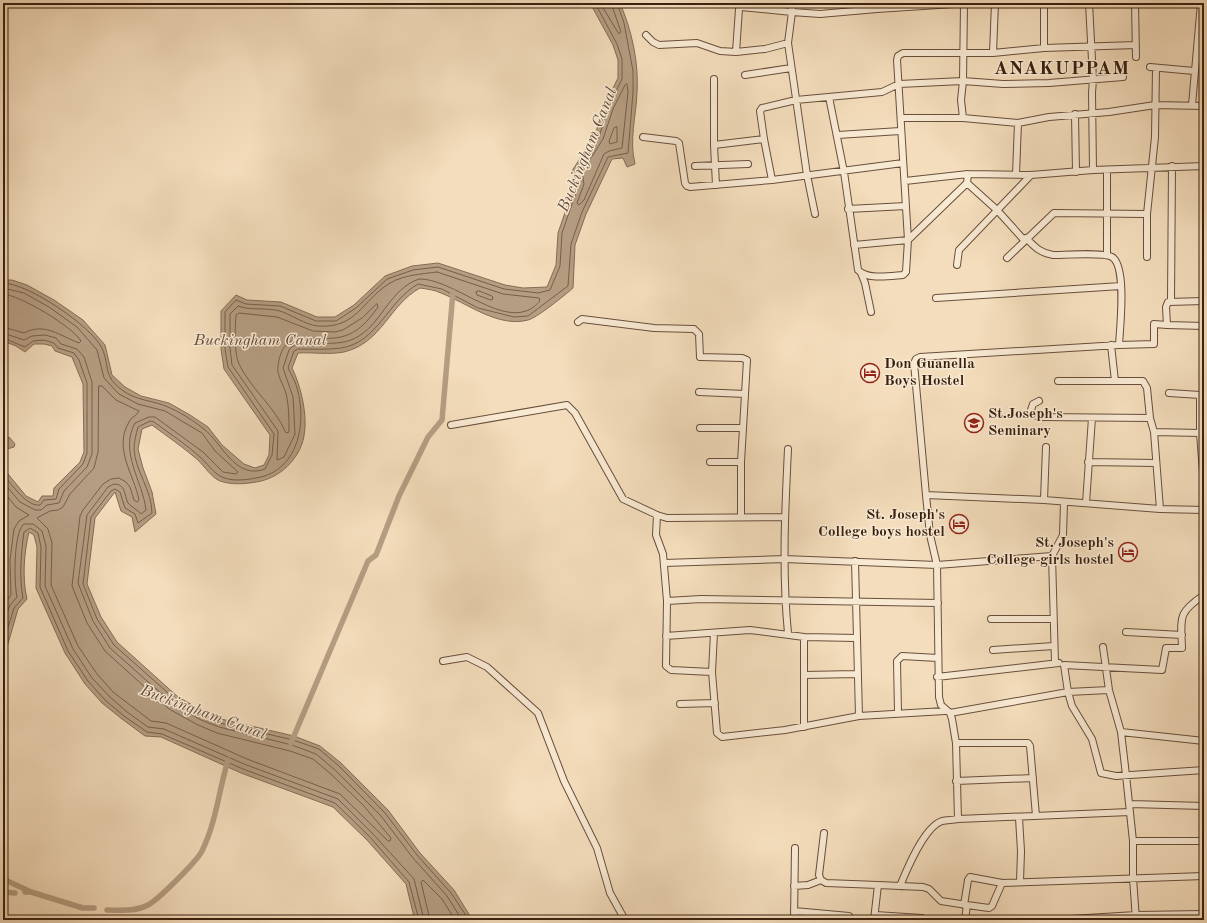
<svg xmlns="http://www.w3.org/2000/svg" width="1207" height="923" viewBox="0 0 1207 923" font-family="'Old Standard TT',serif">
<style>
.water{fill:#b59d82;stroke:#846b54}
.lines{fill:none;stroke-linecap:round;stroke-linejoin:round}
.shore{stroke:#785e49;stroke-width:1}
.canal{stroke:#b59d82;stroke-width:5.5}
.minor-casing{stroke:#684f3b;stroke-width:8}
.minor{stroke:#f8e9d3;stroke-width:6}
.labels{text-anchor:middle;dominant-baseline:central;stroke-width:3;stroke-linejoin:round;paint-order:stroke}
.poi-label{font-size:15px;font-weight:bold;fill:#3a2010;stroke:#f8e9d3;text-anchor:start}
.water-label{font-size:16px;font-style:italic;fill:#654c38;stroke:#f8e9d3}
.district-label{font-size:19px;font-weight:bold;letter-spacing:1px;fill:#3a2010;stroke:#f8e9d3}
</style>
<rect width="100%" height="100%" fill="#f4ddbc"/>
<filter id="stains"><feTurbulence type="fractalNoise" baseFrequency=".005" numOctaves="4"/><feColorMatrix values="0 0 0 0 .2 0 0 0 0 .09 0 0 0 0 .02 0 0 0 .5 -.17"/></filter>
<radialGradient id="worn" r=".72"><stop offset=".6" stop-color="#630" stop-opacity="0"/><stop offset="1" stop-color="#630" stop-opacity=".3"/></radialGradient>
<path class="water" d="M590,3H620C632,31 639,63 637,93C636,117 629,140 635,164L627,167L623,158L612,159L586,214L575,245L573,288C565,295 537,318 528,320C498,328 467,303 441,293C435,290 427,289 420,288C389,305 382,343 344,352C329,355 312,352 298,353L292,368C301,386 308,416 304,436C300,459 279,479 256,482C245,484 232,485 220,481C212,478 204,466 198,460C184,448 167,436 152,425L142,429L138,449L143,468L152,492L156,514L135,532L132,517L121,511L115,492L95,518L87,584L101,617L117,642L178,697L205,712L221,719L294,736L320,746L341,763L388,810L420,853L454,890L470,916L476,920H417L414,917L406,884L367,840L333,807L241,773L161,737L145,736L122,719L102,703L85,684L65,653L36,588L37,547L34,535L29,532C24,552 22,578 27,599L18,609L3,661V441L9,437L15,444L14,447L7,449L4,455V469L26,496L38,502L42,496H53L54,488L80,462L84,452L83,384L72,357L55,351L52,346L44,344H34L25,352L16,346L3,341V280H12L27,285L54,300L83,320L105,345L112,375L125,387L141,396L169,403L190,415L208,427L222,445L244,464L255,468L264,465L269,455L270,435L224,369L221,349V311L236,295L247,300L281,302L317,317H335L354,305L385,276L412,266L438,263L505,285L523,288L547,287L556,265L558,233L575,183L572,171L595,135L604,106L618,78V60L613,45Z"/>
<g class="lines">
<path class="shore" d="M600,3L619,34L621,32L611,3
M627,84L628,92L622,148L609,151L604,154L584,200L579,205L577,203L584,184L582,172L603,139L613,109L625,85Z
M617,127V142L610,144L609,141L614,128Z
M437,272L503,294L539,298L540,301C537,304 531,310 526,311C496,322 450,278 419,279C390,289 383,321 359,336C337,350 311,338 293,346L289,350L283,368L293,397L295,434L284,457L277,460L278,431L232,365L230,348V314L238,306C251,311 266,307 280,311C292,315 304,324 317,326C357,329 361,301 390,283C404,275 421,274 437,272Z
M3,283C28,283 91,326 102,348C110,367 103,376 122,390C136,401 153,400 168,407C180,412 194,421 204,429C223,444 235,480 265,469L272,455L274,434L228,367L225,349V312L236,300L246,304L280,306L316,321H336L356,308L387,279L413,270L438,267L504,289L538,293L550,290L560,266L562,233L579,184L577,172L599,137L608,107L622,79V59L617,44L595,3
M3,288L24,293L49,307L77,327L97,350L104,378L119,394L138,404L165,411L202,433L215,451L238,472L236,474L223,472L203,452L155,417H149L135,423C119,452 143,482 146,510L141,514C138,510 131,507 128,503C124,495 126,484 114,484L108,487L87,515L78,583L93,621L110,648L173,704L201,720L219,727L292,745L316,754L335,770L381,816L413,858L447,896L462,920
M479,291L492,296L493,299L491,300L477,295L476,292Z
M3,294C20,295 73,327 81,341L79,343C60,336 45,322 24,333L3,327
M377,304L378,307C368,321 358,333 341,337C313,343 283,325 278,366C276,376 286,388 287,398C289,409 289,421 289,432L286,433C275,407 251,389 239,364C234,354 235,326 236,315L239,313L277,317L313,331L335,332L343,330L362,318Z
M3,333L24,340L32,336L45,335L56,338L61,344L77,349L84,357L92,382V454L87,467L64,491L59,503L47,505L41,510H35L20,502L3,482
M3,338L25,347L33,341L44,340L54,343L58,348L74,353L79,360L87,383V453L83,464L59,489L56,499L44,500L40,505C27,507 11,484 3,474
M99,386H102L116,400L139,411C137,416 131,417 129,422C113,449 134,474 139,500L137,502L134,500L130,487L126,482L119,478L111,479L103,484L83,510L80,516L72,586L87,623L105,651L169,709L198,725L217,733L290,751L313,759L331,774L363,805L391,838L390,841H388L340,794L247,759L166,723L151,721L113,692L97,674L78,646L51,585L52,543L48,529L37,518L50,511L58,510L63,507L70,494L94,468L98,452Z
M3,491L16,507L29,515L19,521L14,529L10,560L11,595L3,606
M3,624L10,605L17,597C14,583 13,533 24,524H33L42,531L46,546L45,586L73,649L92,678L109,696L127,712L148,727L164,729L244,764L338,799L373,834L414,879L424,920
M3,644L14,608L23,598C19,576 21,554 24,532L30,528L38,533L41,547L40,587L68,651L88,681L105,700L124,716L147,732L162,734L243,769L335,803L370,837L409,882L419,920
M430,920L421,882L423,880L442,899L455,920
M469,920L451,893L417,855L385,813L339,766L319,749L293,740L220,723L203,715L176,700L114,645L97,619L83,584L91,517L111,491L115,489L120,492L125,508L135,514L138,523L152,513C152,490 135,471 134,449C134,442 136,434 138,427L150,421L154,422C170,434 186,444 200,457C207,463 213,472 220,476C230,482 246,480 256,478C301,471 308,417 295,382C293,377 290,373 288,368L294,351L298,349C312,349 327,350 341,348C377,343 388,301 418,284L442,289L478,308L514,317L528,316L568,286L571,244L582,212L608,157L628,153L633,92V71L624,23L617,3"/>
<path class="canal" d="M291,743L368,561L376,555L399,496L428,437L442,420L453,292
M3,879L31,892
M3,892L15,893
M25,892H31L83,908H94
M107,910C121,910 135,912 148,905C159,899 197,861 202,851C216,823 219,790 228,760"/>
<g class="minor-casing">
<path id="minor" d="M1044,3V48
M1089,3L1093,79L1092,93L1093,170
M1135,3L1136,57
M646,35L653,42L659,45L697,43L720,51L736,52L765,49L788,43
M736,52L739,9L741,7L792,12V3
M993,53L995,3
M1150,67L1194,71
M745,75L791,68
M714,79V145L764,139L772,180
M829,97L844,172L858,270C867,280 890,276 903,275L906,272L908,240L897,60L898,56L903,53H993L1044,48L1136,45
M1192,105L1201,3
M1075,114L1076,172
M901,118H963L1018,123L1049,117L1109,112L1155,105L1204,106
M963,118L961,100L963,81L964,4
M838,135L900,131
M643,137L676,141L679,143L685,183L687,186L690,187L772,180L903,163
M764,139L760,111L762,108L796,100L882,92L899,84L963,81L1003,84L1049,83L1123,77
M714,145L716,185
M695,166L748,164
M1016,174L1018,123
M905,181L968,174L1031,175L1093,170L1204,166
M967,183L997,210L1024,240
M848,209L906,206
M815,214L807,175L788,43L792,12L820,14L877,9L969,3
M1026,238C1035,247 1040,253 1053,255C1064,255 1104,252 1112,257C1127,266 1120,327 1119,345L920,357L916,359L914,363L926,495L1044,500L1160,509L1204,510
M854,245L908,240L967,183L968,174
M1107,255V170
M1147,257V214L1155,137L1156,68
M1007,258L1054,213L1147,214
M957,265L959,250L1031,175
M861,273L865,283L871,312
M936,298L1121,286
M1171,301L1172,166
M578,322L582,319L654,328L694,329L699,334L700,357L742,358L747,360L741,462V517
M1167,325L1204,326
M1111,345L1115,381
M1119,345L1154,344V324L1167,325L1166,307L1168,302L1204,301
M1058,381H1143L1147,388L1150,418L1154,432
M699,392L745,394
M1169,393L1200,395
M1204,395H1200V433L1204,486
M1039,401L1033,404L1031,410L1034,415L1040,417L1150,418
M451,425L567,405L575,413L623,499L657,515L667,518L784,517
M700,428H742
M710,462H741
M1088,462L1156,463
M926,495L930,535L937,565L939,697L941,705L950,713L952,719L956,743H1028L1030,746L1036,816
M1044,500L1046,447
M1086,503L1092,418
M1160,509L1154,432L1200,433
M657,515L656,535L663,554L667,601
M855,561L859,716
M664,563L784,559L937,565L1052,556
M1204,595C1177,613 1181,618 1182,648H1166L1162,670L1064,665L1068,692L1072,706L1092,739L1101,773L1116,776L1204,770
M938,603L701,599L667,601L666,666L671,670L712,672L717,733L722,737L785,730L859,716L945,711
M991,619H1053
M1126,632L1182,635
M788,633C782,572 785,511 788,449
M666,636L750,630L804,637
M1103,647L1109,690L1121,732L1126,775L1133,841V878L1136,920
M993,650L1054,646
M443,661L467,657L487,667L538,713L564,781L597,848L610,893L625,920
M1055,663L1052,556L1063,535L1064,503
M712,672L714,633
M804,675L857,674
M937,677L1059,663
M680,704L715,703
M898,713L897,661L902,656L938,658
M950,713L1068,692L1109,690
M804,727V637L856,638
M1121,732L1204,741
M956,743L958,819
M956,781L1033,778
M1130,804L1204,806
M1019,818L1021,851L1020,882
M824,833L819,875L821,880L826,883L878,885L874,920
M1133,841H1204
M878,885L923,887L929,889L941,901L967,905
M794,886L808,885L821,880
M900,886C907,869 924,827 942,821C947,820 953,820 958,819L1130,812
M964,905L968,880L970,877L1002,883L1204,876
M794,911L849,916L852,920
M875,915L922,918L924,920
M794,920L795,848
M965,920L967,905L989,908L992,906L1002,883
M1054,920L1136,915L1204,914"/>
</g>
<use href="#minor" class="minor"/>
</g>
<defs>
<g id="hotel-ring" transform="scale(1)"><circle r="9.5" fill="#f8e9d3" stroke="#8f2418" stroke-width="1.5"/><path d="M-6-4.5h1.5V1H6V5H4.5V3h-9V5H-6ZM-4 0a1.8 1.8 0 1 1 3.6 0ZM.5 0V-2.5h3Q6-2.5 6 0Z" fill="#8f2418"/></g>
<g id="school-ring" transform="scale(1)"><circle r="9.5" fill="#f8e9d3" stroke="#8f2418" stroke-width="1.5"/><path d="M0-5L7-2L0 1L-7-2ZM-4 1L0 2.5L4 1V4Q0 6-4 4Z" fill="#8f2418"/></g>
</defs>
<g fill-rule="evenodd">
<use href="#hotel-ring" x="870" y="373"/>
<use href="#school-ring" x="974" y="423"/>
<use href="#hotel-ring" x="959" y="524"/>
<use href="#hotel-ring" x="1128" y="552"/>
</g>
<g class="labels">
<g class="poi-label">
<text x="884" y="364">Don Guanella<tspan x="884" dy="17">Boys Hostel</tspan></text>
<text x="988" y="414">St.Joseph's<tspan x="988" dy="17">Seminary</tspan></text>
<text x="945" y="515" text-anchor="end">St. Joseph's<tspan x="945" dy="17">College boys hostel</tspan></text>
<text x="1114" y="543" text-anchor="end">St. Joseph's<tspan x="1114" dy="17">College girls hostel</tspan></text>
</g>
<g class="water-label">
<text transform="translate(588 150) rotate(-68)">Buckingham Canal</text>
<text x="260" y="341">Buckingham Canal</text>
<text transform="translate(203 713) rotate(20)">Buckingham Canal</text>
</g>
<g class="district-label">
<text x="1062" y="69">ANAKUPPAM</text>
</g>
</g>
<rect width="1207" height="923" fill="none" stroke="#f4ddbc" stroke-width="16"/>
<rect x="4" y="4" width="1199" height="915" fill="none" stroke="#3a2010" stroke-width="2"/>
<rect x="8" y="8" width="1191" height="907" fill="none" stroke="#3a2010"/>
<rect width="100%" height="100%" filter="url(#stains)"/>
<rect width="100%" height="100%" fill="url(#worn)"/>
</svg>
